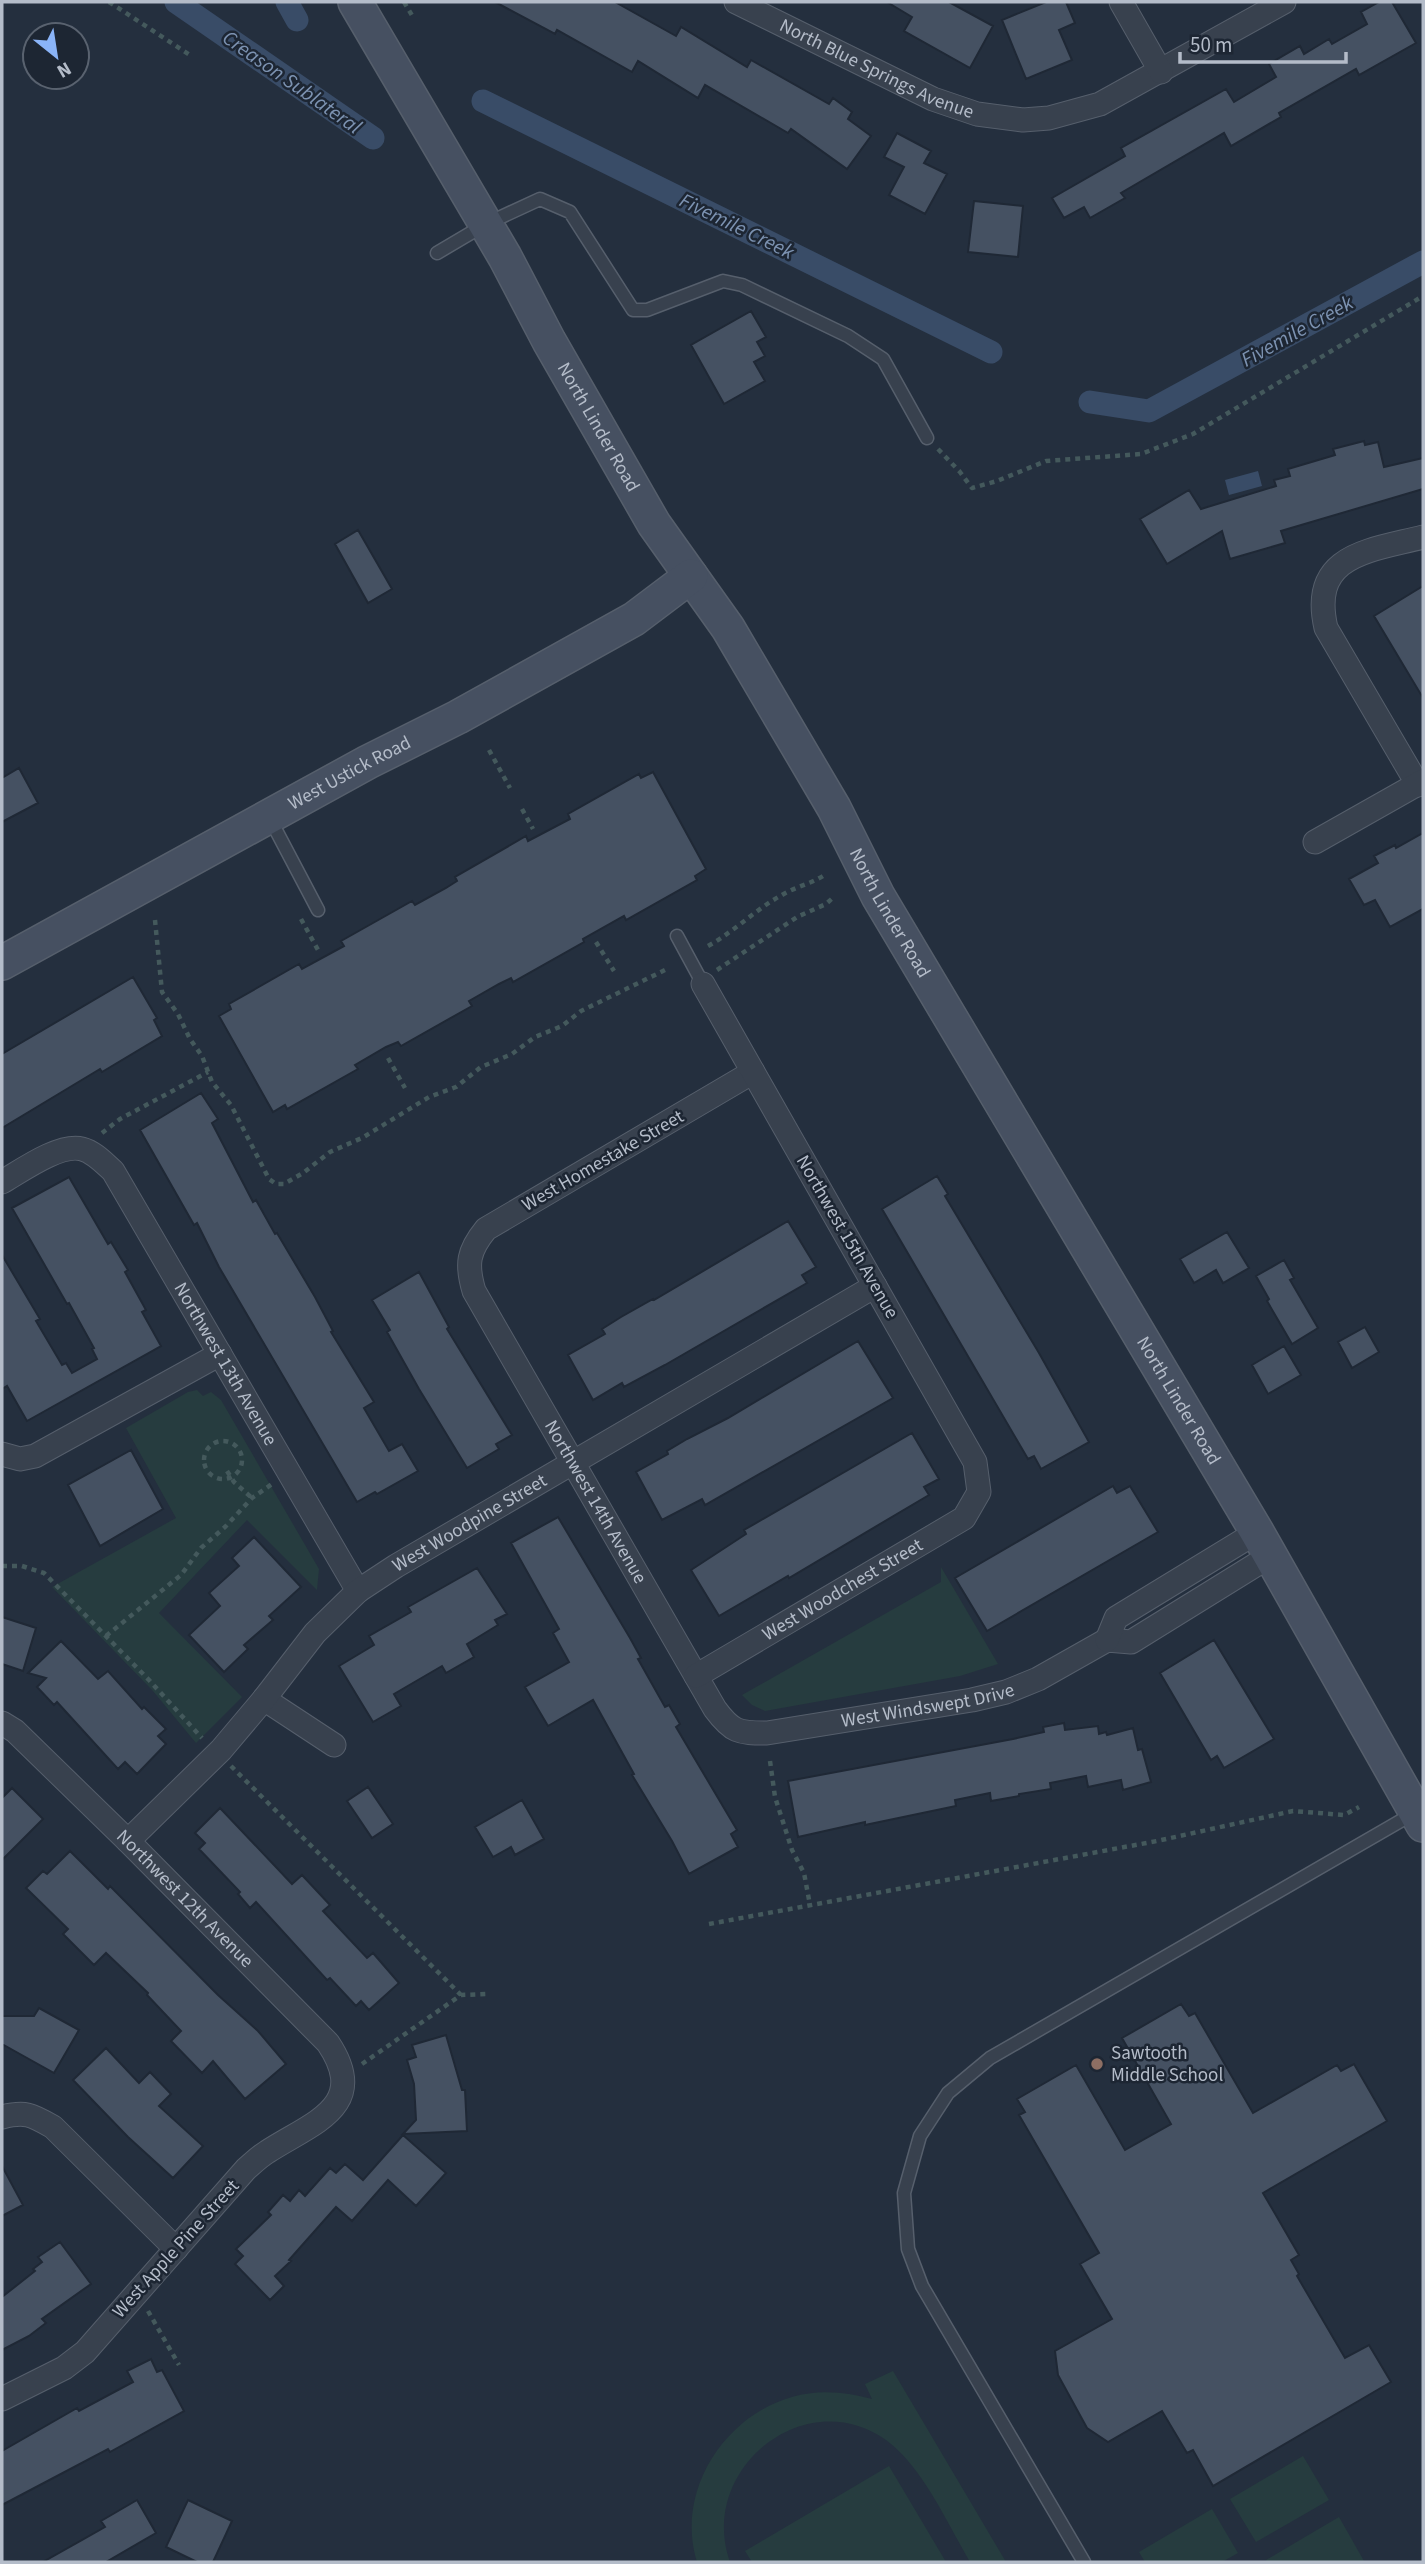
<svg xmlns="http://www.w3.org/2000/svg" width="1425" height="2564" viewBox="0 0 1425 2564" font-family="'Source Sans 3',sans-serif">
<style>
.green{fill:#263c3f}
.water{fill:#394c67}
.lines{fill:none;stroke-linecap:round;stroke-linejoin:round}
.canal{stroke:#394c67;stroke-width:23}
.building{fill:#455162;stroke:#1f2835;stroke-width:2}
.lane-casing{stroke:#565f6c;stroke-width:15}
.street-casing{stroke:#565f6c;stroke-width:25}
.secondary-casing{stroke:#565f6c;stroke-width:36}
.path{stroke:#44595c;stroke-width:4.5;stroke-dasharray:5 5;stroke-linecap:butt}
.lane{stroke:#38414e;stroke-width:12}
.street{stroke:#38414e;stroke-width:23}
.secondary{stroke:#465061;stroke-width:33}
.education-dot{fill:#8d6e63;stroke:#1d2633;stroke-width:2.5}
.labels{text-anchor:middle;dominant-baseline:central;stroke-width:5;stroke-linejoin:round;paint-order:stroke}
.street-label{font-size:19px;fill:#b4bcc9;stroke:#1d2633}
.poi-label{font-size:19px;fill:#b4bcc9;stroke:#1d2633;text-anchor:start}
.water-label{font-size:21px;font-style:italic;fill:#7c92b1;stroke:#1d2633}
</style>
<rect width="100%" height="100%" fill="#242f3e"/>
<path class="green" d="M197,1390L203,1396L211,1392L221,1400L319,1569L317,1590L247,1520L159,1613L242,1697L196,1743L153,1691L52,1587L176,1518L126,1428L188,1392Z
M941,1567L998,1664L960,1676L765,1711L752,1705L742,1695L941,1582Z
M893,2371L1006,2562H970C947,2523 923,2467 886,2440C805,2382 697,2470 730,2562H697C675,2492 724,2416 792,2397C819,2389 846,2392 872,2399L865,2384Z
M1303,2456L1329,2500L1256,2542L1230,2499Z
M889,2466L946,2562H752L745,2551Z
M1212,2509L1238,2553L1222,2562H1145L1139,2552Z
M1339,2517L1364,2561L1267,2562L1266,2560Z"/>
<path class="water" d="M1258,471L1262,486L1229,495L1225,480Z"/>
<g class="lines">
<path class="canal" d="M176,2L373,138
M287,2L297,20
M483,101L991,352
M1090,402L1149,411L1423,262"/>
</g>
<path class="building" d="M495,2H615L676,36L681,27L747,67L751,60L829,104L833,98L852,112L848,119L871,136L847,169L791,129L788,133L705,85L698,98L638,61L632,72L557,30L555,34Z
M887,2H949L993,26L970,68L904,31L912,17Z
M1046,2H1066L1075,23L1059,30L1072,60L1026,79L1002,20Z
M1379,2H1392L1416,43L1359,75L1356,69L1279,113L1281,117L1231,146L1224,133L1121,193L1125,198L1090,218L1084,207L1064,218L1052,198L1125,156L1121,148L1226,89L1234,102L1276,77L1269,64L1300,46L1304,54L1329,39L1332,44L1367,24L1361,12Z
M897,133L931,151L924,163L947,174L925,214L889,195L904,167L884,157Z
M974,201L1023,206L1018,257L968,252Z
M751,311L766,337L757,342L765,356L754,362L765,381L724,404L691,345Z
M1364,441L1365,445L1378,442L1384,467L1423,458V489L1281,531L1285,543L1230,559L1222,531L1167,564L1140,519L1189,490L1201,509L1276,486L1274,480L1290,476L1288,469L1335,455L1333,449Z
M358,530L392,589L368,603L335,544Z
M1423,586V698L1374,616Z
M19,768L38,803L2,822V778Z
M653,772L706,869L695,876L697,880L626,920L624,916L583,939L584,942L513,982L511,978L499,984L469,1001L472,1006L401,1046L398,1042L386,1047L355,1065L358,1069L287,1109L285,1105L273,1112L219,1016L231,1009L229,1004L299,964L302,969L344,946L341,941L412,901L415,905L446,888L457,881L455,877L526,836L528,841L570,819L568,814L639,774L641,778Z
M1423,833V909L1390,927L1375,900L1364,905L1349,879L1378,863L1374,856L1395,845L1396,848Z
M133,977L157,1018L154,1020L162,1036L102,1072L100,1069L2,1128V1054Z
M201,1093L218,1119L212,1123L253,1202L256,1200L275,1234L277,1233L315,1297L333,1331L331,1332L374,1402L364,1408L389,1451L402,1444L418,1471L377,1494L375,1492L357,1502L219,1267L197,1223L194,1225L140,1130Z
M937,1176L948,1194L945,1196L1039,1353L1089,1442L1041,1469L1034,1456L1028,1459L882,1209Z
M69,1177L108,1244L111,1242L128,1270L125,1272L146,1310L142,1312L161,1346L27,1421L7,1386L2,1389V1255L40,1319L36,1321L62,1365L66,1363L72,1373L97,1359L92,1349L94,1348L69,1303L67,1304L12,1208Z
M788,1221L816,1267L802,1275L807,1283L665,1365L624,1387L622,1383L593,1400L568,1355L605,1334L602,1329L621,1317L653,1299L654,1300Z
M1227,1232L1249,1268L1223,1283L1216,1270L1194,1283L1180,1259Z
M1284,1260L1294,1278L1290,1280L1318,1328L1292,1344L1267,1301L1269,1299L1256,1276Z
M419,1272L449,1327L447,1329L512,1435L496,1444L499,1449L467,1468L419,1389L387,1332L390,1330L372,1300Z
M1365,1327L1379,1352L1352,1368L1338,1342Z
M858,1341L893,1398L705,1505L702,1499L662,1520L636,1472L668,1454L667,1451L687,1439L728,1418Z
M1284,1346L1301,1375L1268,1394L1252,1365Z
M912,1433L939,1479L924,1487L929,1495L789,1578L788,1576L719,1616L691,1570L746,1534L744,1530Z
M131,1450L163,1509L100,1546L68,1485Z
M1113,1486L1117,1493L1130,1486L1158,1532L987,1631L955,1578Z
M558,1517L630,1638L641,1658L638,1659L665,1707L669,1705L680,1724L676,1727L737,1830L731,1834L738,1847L689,1874L672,1841L632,1775L634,1774L593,1700L548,1726L525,1687L569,1662L553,1633L559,1629L511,1543Z
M254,1537L301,1587L269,1616L273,1620L244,1645L248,1649L224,1672L189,1635L220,1606L209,1593L239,1566L232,1558Z
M477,1568L507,1614L495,1620L498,1625L467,1644L474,1657L446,1673L442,1666L394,1694L401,1706L373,1722L339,1666L374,1645L369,1636L411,1612L408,1607Z
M2,1617L36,1628L23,1671L2,1664Z
M1214,1640L1274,1739L1224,1768L1217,1756L1211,1760L1160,1673Z
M61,1641L98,1679L108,1671L142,1709L144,1707L166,1729L158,1736L166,1744L137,1774L125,1762L118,1769L57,1702L54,1705L37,1687L46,1678L28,1673Z
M1064,1723L1065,1730L1098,1726L1099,1734L1106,1732L1107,1735L1133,1728L1138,1750L1142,1749L1151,1782L1123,1790L1121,1780L1088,1787L1086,1776L1050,1783L1051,1789L1019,1794V1796L991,1801L990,1793L955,1800L956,1806L865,1825V1822L798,1837L788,1781L1013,1739L1044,1732L1043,1727Z
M368,1787L393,1824L372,1838L347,1801Z
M12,1788L43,1819L2,1860V1798Z
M522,1800L544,1839L515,1855L511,1847L493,1857L475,1827Z
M220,1808L292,1884L302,1875L330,1905L323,1911L367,1958L373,1953L399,1983L369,2010L361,2001L356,2006L330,1978L327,1980L256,1902L250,1908L238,1894L240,1892L199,1849L205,1843L195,1833Z
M70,1851L108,1889L110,1886L218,1995L258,2031L286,2064L245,2099L213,2061L202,2073L171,2041L181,2031L147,1995L148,1993L106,1953L94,1965L63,1934L68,1929L26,1888L43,1871L47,1874Z
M1181,2004L1189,2016L1195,2013L1253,2113L1337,2065L1341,2071L1354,2064L1387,2121L1263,2193L1299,2255L1291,2260L1299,2274L1297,2276L1345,2358L1369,2345L1391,2382L1213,2486L1193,2450L1187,2453L1162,2411L1108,2442L1087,2428L1058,2375L1055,2351L1112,2319L1080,2264L1099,2253L1019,2115L1025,2112L1017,2099L1076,2065L1125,2150L1171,2124L1122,2038Z
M39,2008L79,2030L54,2073L2,2044V2016H34Z
M446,2035L462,2090H465L467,2131L403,2134L416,2120L414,2084L407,2060L416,2057L412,2045Z
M106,2048L139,2083L150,2072L171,2094L159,2106L203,2146L173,2178L128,2137L73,2080Z
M403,2135L446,2173L416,2206L388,2180L352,2221L336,2207L289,2260L291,2261L275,2276L284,2286L270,2300L235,2264L243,2256L236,2249L271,2215L268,2212L283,2195L290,2201L299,2190L305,2196L330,2168L336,2173L345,2164L363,2180Z
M2,2166L23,2205L2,2216Z
M60,2242L91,2284L42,2319L46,2323L29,2336L2,2350V2297L35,2271L33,2269L42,2262L38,2257Z
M151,2359L157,2372L162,2370L184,2411L110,2452L108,2449L2,2505V2451L77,2408L79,2411L133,2382L127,2371Z
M137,2500L156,2533L106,2562H43L105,2527L101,2521Z
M188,2500L232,2521L213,2562H197L166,2547Z"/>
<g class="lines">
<g class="lane-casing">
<path id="lane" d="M437,253L486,224L540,199L570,212L633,310H647L723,281L742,285L848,336L883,359L927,438
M269,817L318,910
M677,936L703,984
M1084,2562L922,2286L908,2249L904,2193L920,2136L948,2093L990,2058L1416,1812"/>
</g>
<g class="street-casing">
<g id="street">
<path id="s1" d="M736,2L933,99L977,114L1023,120L1049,118L1100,104L1284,2"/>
<path d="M1121,2L1161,72"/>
<path d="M1418,785L1326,628C1309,554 1369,551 1423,537"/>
<path d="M1315,842L1423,781"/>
<path id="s2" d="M753,1072L486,1229C468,1251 466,1264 474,1291L715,1709C732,1732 738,1733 767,1733L972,1700L1006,1692L1038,1679L1107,1640L1131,1642L1270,1556"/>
<path id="s3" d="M2,1182C21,1171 60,1143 82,1149C94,1152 104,1163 113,1171L358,1591"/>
<path d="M2,1454L20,1459L35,1456L220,1354"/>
<path d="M1107,1640L1116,1618L1257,1532"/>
<path id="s4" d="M696,1676L964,1518L979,1492L975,1462L703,984"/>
<path d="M264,1699L334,1745"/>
<path id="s5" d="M2,1723L15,1731L128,1841L328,2043C371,2107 311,2123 267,2152C259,2157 253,2163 246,2169L85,2352L64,2368L2,2399"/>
<path id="s6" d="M128,1841L221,1750L264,1699L315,1633L358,1591L396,1566L875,1286"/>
<path d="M2,2117C26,2111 32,2115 53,2127L176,2249"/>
</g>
</g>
<g class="secondary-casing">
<g id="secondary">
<path id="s7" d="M355,2L505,257L549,341L654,524L728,628L834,808L878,896L1257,1532L1423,1825"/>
<path id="s8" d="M2,963L368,762L458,717L634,619L691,576"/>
</g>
</g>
<path class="path" d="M109,2L190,55
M404,2L413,17
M938,449L960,472L972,488L997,481L1046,461L1141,454L1193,434L1423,296
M489,750L510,788
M522,809L533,829
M301,919L318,950
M155,920L162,992L178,1014L190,1039L202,1056L212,1082L231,1105L269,1179L276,1184H284L303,1173L330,1152L362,1138L429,1097L456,1087L481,1067L512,1054L535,1037L562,1026L581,1011L665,970
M596,942L614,971
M708,946C735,931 756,909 782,895C795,887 810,884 823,876
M717,970L797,917L826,904L835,896
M388,1058L405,1088
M102,1133L120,1119L208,1072
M204 1460a19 19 0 1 1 38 0a19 19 0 1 1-38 0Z
M227,1471L234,1482L252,1498
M2,1566H22L44,1573L149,1680L202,1738
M106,1636L181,1575L201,1548L225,1527L252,1498L272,1484
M770,1761L775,1797L792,1850L804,1873L810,1905
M231,1766L461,1995
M709,1924L1157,1841L1293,1811L1344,1815L1359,1807
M362,2064L461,1995L486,1994
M148,2311L179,2365"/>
<use href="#lane" class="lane"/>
<use href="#street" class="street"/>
<use href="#secondary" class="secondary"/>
</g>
<circle class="education-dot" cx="1097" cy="2064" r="7"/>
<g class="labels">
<g class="street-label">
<text stroke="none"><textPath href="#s1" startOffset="156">North Blue Springs Avenue</textPath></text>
<text stroke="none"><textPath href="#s7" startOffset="490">North Linder Road</textPath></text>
<text stroke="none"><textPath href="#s8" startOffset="396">West Ustick Road</textPath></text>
<text stroke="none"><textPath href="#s7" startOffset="1057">North Linder Road</textPath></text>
<text transform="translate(603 1161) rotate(-30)">West Homestake Street</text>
<text transform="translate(847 1237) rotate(60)">Northwest 15th Avenue</text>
<text stroke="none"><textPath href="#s3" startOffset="350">Northwest 13th Avenue</textPath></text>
<text stroke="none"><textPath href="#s7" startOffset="1624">North Linder Road</textPath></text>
<text stroke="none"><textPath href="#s2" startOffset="620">Northwest 14th Avenue</textPath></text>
<text stroke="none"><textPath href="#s6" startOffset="471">West Woodpine Street</textPath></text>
<text stroke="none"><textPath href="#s4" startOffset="170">West Woodchest Street</textPath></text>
<text stroke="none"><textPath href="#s2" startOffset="1083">West Windswept Drive</textPath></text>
<text stroke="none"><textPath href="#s5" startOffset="254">Northwest 12th Avenue</textPath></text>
<text transform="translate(176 2249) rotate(-48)">West Apple Pine Street</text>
</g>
<g class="poi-label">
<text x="1111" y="2053">Sawtooth<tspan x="1111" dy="22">Middle School</tspan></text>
</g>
<g class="water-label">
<text transform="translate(292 82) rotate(35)">Creason Sublateral</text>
<text transform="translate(737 226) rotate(26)">Fivemile Creek</text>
<text transform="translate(1297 331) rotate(-29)">Fivemile Creek</text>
</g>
</g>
<rect width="1425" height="2564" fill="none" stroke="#b4bcc9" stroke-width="7"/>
<g transform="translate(56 56) rotate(150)"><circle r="33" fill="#1d2633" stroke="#59626f" stroke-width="2"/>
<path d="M0-5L12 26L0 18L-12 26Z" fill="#8ab4f8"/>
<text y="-10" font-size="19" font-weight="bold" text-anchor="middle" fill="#b4bcc9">N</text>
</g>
<path d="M1180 52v10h166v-10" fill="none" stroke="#b4bcc9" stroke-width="3.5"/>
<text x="1190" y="52" font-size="21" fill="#b4bcc9" stroke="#1d2633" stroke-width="5" paint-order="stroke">50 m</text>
</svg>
